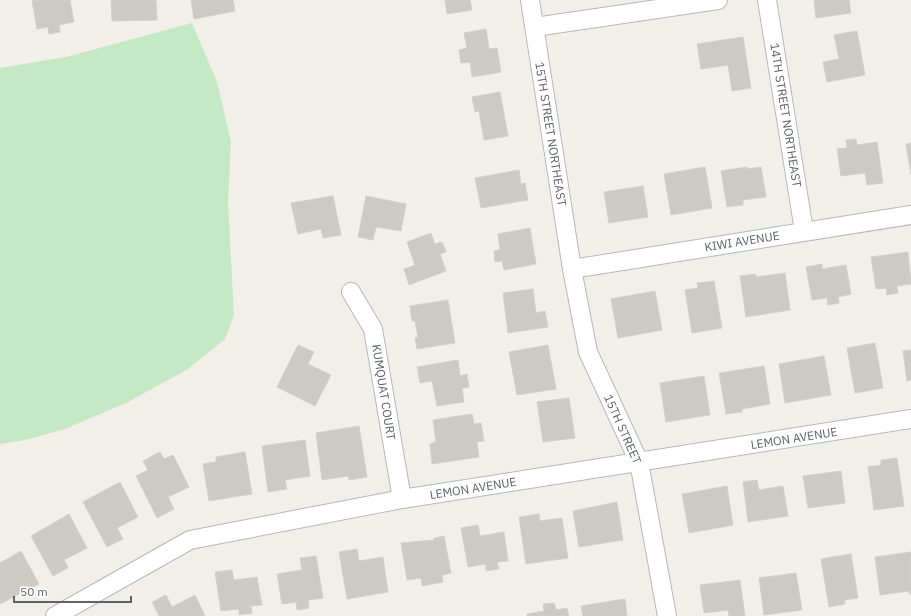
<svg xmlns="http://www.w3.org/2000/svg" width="911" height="616" viewBox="0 0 911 616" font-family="'IBM Plex Sans',sans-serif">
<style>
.green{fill:#c5e8c5}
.building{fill:#cccac5;stroke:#d6d1c6}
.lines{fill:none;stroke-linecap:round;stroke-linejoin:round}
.minor-casing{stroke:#b5b8bc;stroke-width:20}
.minor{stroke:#fff;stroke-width:18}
.labels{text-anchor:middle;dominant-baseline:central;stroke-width:3;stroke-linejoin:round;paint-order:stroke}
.street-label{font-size:12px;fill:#5f6368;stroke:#fff}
</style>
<rect width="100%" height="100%" fill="#f1efe8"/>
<path class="green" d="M192,23L217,82L231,142L228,202L234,315L225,339L188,369L128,402L65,429L25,440L0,444V68L66,57Z"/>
<path class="building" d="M32,0H70L74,22L59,25L60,32L49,34L48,27L37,29Z
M111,0H156L157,20L112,21Z
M191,0H233L235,11L194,19Z
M445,0H470L472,10L447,14Z
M814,0H849L851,13L816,18Z
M486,29L489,49L497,48L501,72L472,77L470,62L461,63L459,50L467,48L464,33Z
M857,31L865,75L827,82L823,62L839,59L834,35Z
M743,37L751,88L732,91L728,65L701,69L697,44Z
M500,92L508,136L484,140L479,111L475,112L472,97Z
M856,139L857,145L877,142L883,183L867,185L865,173L841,176L837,149L847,148L846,140Z
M911,143V175L906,144Z
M705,167L712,208L671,215L664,174Z
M747,167V169L761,167L766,197L743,200V205L727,207L721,171Z
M519,170L521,184L525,183L528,200L481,208L475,178Z
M643,186L648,217L609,223L604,192Z
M333,196L341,235L323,238L321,229L298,234L291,203Z
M366,196L406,204L401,231L376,227L373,240L358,237Z
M530,228L536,264L504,270L502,261L495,262L494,251L500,250L498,234Z
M431,233L435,244L442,242L446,252L440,254L446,271L409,285L404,269L415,265L407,242Z
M908,252L911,284L897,286L898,293L887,295L886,288L876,289L871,257Z
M822,264V269L846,265L851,294L838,297L839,303L828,305L827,298L812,300L806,267Z
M785,273L790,310L746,317L740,276L756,274V277Z
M714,281L722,328L692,333L685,290L698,288L697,283Z
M533,289L536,313L545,311L548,327L508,333L503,293Z
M655,291L662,330L618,338L611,299Z
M448,300L455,343L417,349L415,338L418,337L415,321H412L410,306Z
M875,343L883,388L855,393L847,348Z
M298,345L314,352L308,364L331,375L315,406L277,387Z
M548,345L556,389L517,395L509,352Z
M911,350V380L907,381L903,351Z
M824,356L831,395L785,403L779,364Z
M458,360L460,376L467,374L469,387L462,388L464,402L437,406L432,381L420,383L417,367Z
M764,366L770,404L742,409V412L726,414L719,373Z
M704,376L710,415L666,422L660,383Z
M569,398L575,438L543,442L537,402Z
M472,414L474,424L481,423L484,441L477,442L479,457L432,464L430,444L436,442L433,420Z
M359,426L367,477L349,480L348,476L322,480L316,433Z
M305,440L310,476L285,480L287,489L268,492L262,446Z
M160,452L164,459L173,455L189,487L168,497L174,509L157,518L136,476L148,470L143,461Z
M245,452L252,494L209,501L203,464L216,462V457Z
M897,458L904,506L874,510L868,467L881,465V460Z
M841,471L845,503L808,508L803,476Z
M757,480L759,490L783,486L788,516L748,522L743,482Z
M120,482L138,517L117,528L123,539L107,547L83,502Z
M727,486L733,525L689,533L682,494Z
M617,502L623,540L579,547L573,511Z
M69,514L87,548L64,560L68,568L53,576L31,536Z
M539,514L540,521L562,518L568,558L526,564L519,517Z
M478,525L480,536L504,532L508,561L497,562L499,569L486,571L485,564L468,567L461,528Z
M444,536L451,573L442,575L443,582L422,586L421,578L407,580L401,543L434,540V538Z
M357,549L359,561L383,557L388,592L347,599L339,552Z
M21,551L39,584L0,604V563Z
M911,552V594H909V591L880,595L875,557Z
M851,554L858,598L844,600L845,604L829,607L821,559Z
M316,556L323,598L308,600L309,608L297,610L296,602L282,604L277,574L302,570L300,558Z
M232,570L234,580L257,577L262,605L251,606L252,613L239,615V609L221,611L215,572Z
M796,573L802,610L764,615L759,578Z
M740,580L745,616H729L728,610L704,613L700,585Z
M166,595L172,607L195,595L205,616H159L152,602Z
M625,599L627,616H583L581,606Z
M554,603L556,610L567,608L569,616H527V614L544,611L543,604Z"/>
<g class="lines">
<g class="minor-casing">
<path id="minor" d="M530,0L572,269L588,352L639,462L667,616
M767,0L804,231
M535,27L718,0
M572,269L911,215
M351,292L373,329L402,499
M55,616L190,540L402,499L911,419"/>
</g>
<use href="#minor" class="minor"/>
</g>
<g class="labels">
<g class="street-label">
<text transform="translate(786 115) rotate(81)">14TH STREET NORTHEAST</text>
<text transform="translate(551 134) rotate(81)">15TH STREET NORTHEAST</text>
<text transform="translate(742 241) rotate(-9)">KIWI AVENUE</text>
<text transform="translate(384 392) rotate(81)">KUMQUAT COURT</text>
<text transform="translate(623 429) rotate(66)">15TH STREET</text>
<text transform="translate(794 438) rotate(-9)">LEMON AVENUE</text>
<text transform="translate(473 488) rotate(-9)">LEMON AVENUE</text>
</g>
</g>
<path d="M14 596v6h117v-6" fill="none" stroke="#5f6368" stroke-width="2"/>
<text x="20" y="596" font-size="12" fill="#5f6368" stroke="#ffffff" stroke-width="3" paint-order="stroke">50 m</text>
</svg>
